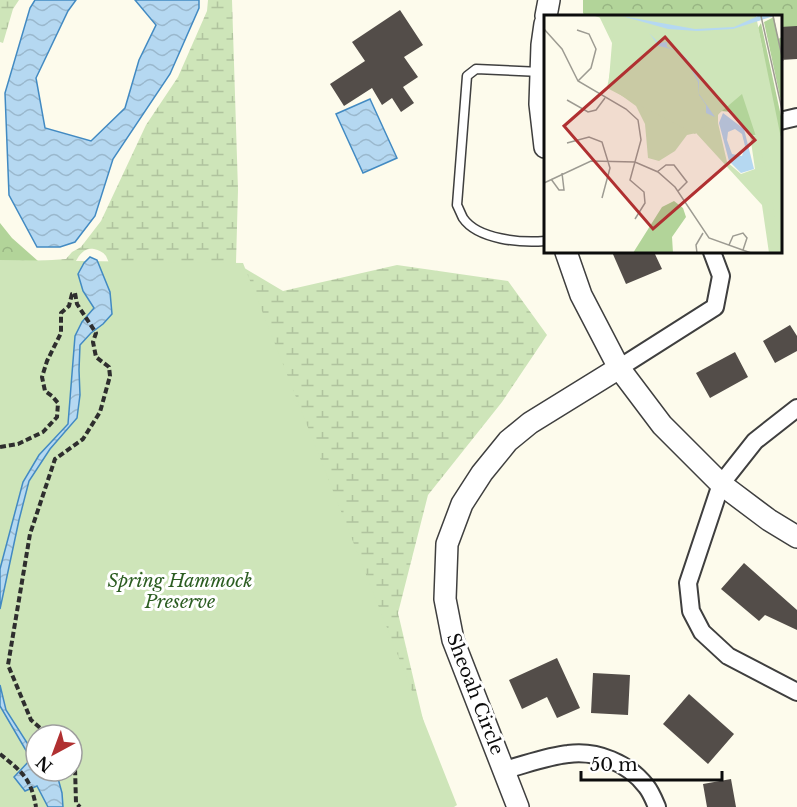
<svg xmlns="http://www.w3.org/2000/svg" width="797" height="807" viewBox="0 0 797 807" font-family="'Libre Baskerville',serif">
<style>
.forest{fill:url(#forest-crowns)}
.wetland{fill:url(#wetland-marsh)}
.park{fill:#cee5b9;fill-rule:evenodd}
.water{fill:url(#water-waves);stroke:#428ac2;stroke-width:1.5}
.building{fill:#534d49}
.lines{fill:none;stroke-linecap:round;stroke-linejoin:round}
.service-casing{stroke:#3f3f3f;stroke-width:11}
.minor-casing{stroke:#3f3f3f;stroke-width:20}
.tertiary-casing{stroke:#3f3f3f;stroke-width:24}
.path{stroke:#2e2e2e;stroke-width:4;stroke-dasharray:6 3;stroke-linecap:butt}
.service{stroke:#fff;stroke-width:8}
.minor{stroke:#fff;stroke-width:16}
.tertiary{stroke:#fff;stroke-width:21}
.labels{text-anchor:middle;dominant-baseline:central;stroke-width:6;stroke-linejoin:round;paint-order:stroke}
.park-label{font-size:18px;font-style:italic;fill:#2c5d22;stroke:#fff}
.street-label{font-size:18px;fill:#0c0c0c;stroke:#fff}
.inset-road{fill:none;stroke:#9d9b92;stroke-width:1.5}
.view{fill:#b03031;fill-opacity:0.15;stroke:#b03031;stroke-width:3}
.inset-edge{fill:none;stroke:#0c0c0c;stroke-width:3}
</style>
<defs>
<pattern id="forest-crowns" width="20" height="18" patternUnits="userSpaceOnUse" patternTransform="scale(1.5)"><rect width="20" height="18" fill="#b2d499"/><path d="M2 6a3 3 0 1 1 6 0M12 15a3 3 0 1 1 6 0" fill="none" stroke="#98b583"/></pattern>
<pattern id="wetland-marsh" width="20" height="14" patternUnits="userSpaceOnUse" patternTransform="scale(1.5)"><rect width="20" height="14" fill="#cee5b9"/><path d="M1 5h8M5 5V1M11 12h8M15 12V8" fill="none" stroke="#b0c39e"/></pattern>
<pattern id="water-waves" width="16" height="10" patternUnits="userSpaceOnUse" patternTransform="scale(1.5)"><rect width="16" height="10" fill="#b5d8f1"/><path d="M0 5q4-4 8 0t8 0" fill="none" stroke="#9ab8cd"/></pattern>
</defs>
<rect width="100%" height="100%" fill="#fdfbec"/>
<path class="forest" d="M583,0H797V29L781,33L780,16H585L583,13Z
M0,223L12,238L38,261L0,297Z"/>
<path class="wetland" d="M0,0H19L13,9L3,43L0,42Z
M208,0H232L238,190L236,263L283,291L397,265L508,281L547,335L502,402L428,495L398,613L429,745L72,771V735H36L14,706L118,288C114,278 111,266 106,256C103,252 99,250 94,249C80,246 74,265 70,275L38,261L66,259L72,252L81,247L101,221L146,125L178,77L207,11Z"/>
<path class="park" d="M0,260L243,263L457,805L454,807H0ZM36,735H72V771H36Z"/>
<path class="water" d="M35,0H76L68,11L36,78L45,128L91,141L125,108L139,60L156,25L135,0H199V8L170,74L113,159L95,216L75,242L60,247H37L9,195L5,93L30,8Z
M370,99L397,158L363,173L336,114Z
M90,257L97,260L110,292L112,314L103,324L91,333L80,345L79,370L80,395L77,418L50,449L29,481L19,520L0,609V569L23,482L39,455L68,424L75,336L82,322L94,308L83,291L78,274L84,263Z
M0,685L6,710L29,746L36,751V771H56L62,793L63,807H48L37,786L25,791L14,777L31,759L0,706Z"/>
<path class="building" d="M400,10L423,45L404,57L418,77L403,87L414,103L401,112L392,98L382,105L372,88L344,106L330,84L365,61L352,42Z
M797,26V59L780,60V27Z
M612,252H654L662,269L626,284Z
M790,325L797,336V351L775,363L763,341Z
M735,352L748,377L710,398L696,373Z
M744,563L797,610V630L765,615L759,621L721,589Z
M557,658L580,708L557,718L547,697L522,709L509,680Z
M593,673L630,675L628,715L591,713Z
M689,694L734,734L708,764L663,724Z
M731,779L736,807H707L703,784Z"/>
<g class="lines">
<g class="service-casing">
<path id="service" d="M541,72L476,69L467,76L457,205C459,209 461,214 463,218C478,240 522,243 545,241"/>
</g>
<g class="minor-casing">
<path id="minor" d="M780,121L797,117
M619,368L715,307L721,276L712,252
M797,408L755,441L721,484L688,583L691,611L702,632L728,656L797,692
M504,770C524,765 548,756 568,754C597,750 628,763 646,786C651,792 654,800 657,807"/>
</g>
<g class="tertiary-casing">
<path id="tertiary" d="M546,16L549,0
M545,24L542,45L540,104L545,147
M566,252L581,295L619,368L662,425L721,484L769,520L797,537
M518,807L453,640L445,599L447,544L462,504L482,473L508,441L530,423L619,368"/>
</g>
<path class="path" d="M0,447L18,444L43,432L57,417L58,403L52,396L45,391L42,377L47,361L61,333V313L69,306L72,294L75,293L77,304L96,333L93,342L96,357L109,367L110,376L100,412L83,439L55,459L30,534L8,665L31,720L48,735
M0,754C22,772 31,778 36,807
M72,761L75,767L76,803L80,807"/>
<use href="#service" class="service"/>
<use href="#minor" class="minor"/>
<use href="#tertiary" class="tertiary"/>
</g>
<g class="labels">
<g class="park-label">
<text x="180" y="581">Spring Hammock<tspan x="180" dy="21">Preserve</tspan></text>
</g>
<g class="street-label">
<text transform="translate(475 694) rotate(69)">Sheoah Circle</text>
</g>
</g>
<g transform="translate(544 15)">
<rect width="238" height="238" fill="#fdfbec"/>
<path d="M230,2L234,24L238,22V91L220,7ZM217,8L238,106V121L206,120L188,97L177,96L180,67L219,37L214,13ZM130,186L139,193L142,202L128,222L129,238H89L118,192Z" fill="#b2d499"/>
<path d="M55,1L178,19L214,13L219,37L174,100V108L183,147L197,159L211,154L206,120L238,121V238H225L218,190L152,118L143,120L131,136L115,146L104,143L101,109L92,91L74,78L65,64L68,28Z" fill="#cee5b9"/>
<path d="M51,1H212L238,128V238H234L226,164L198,79L151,119L63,73L72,26L60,4Z" fill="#cee5b9"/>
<path d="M78,1L151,14L190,12L214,1H230L189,14L153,16L124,14ZM105,18L115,28L123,27V32L134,36L143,44L155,66V79L171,102L162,98V90L155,80L154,67L142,44L131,35L115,31ZM179,98L200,114L210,154L197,158L185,146L175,108ZM191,114L198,119L201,131L198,141L188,139L183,125L184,117Z" fill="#b5d8f1" fill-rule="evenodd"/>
<path class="inset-road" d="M217,1L239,99M229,1L239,46M0,14L18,34L34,66L82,94L94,105L97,125L86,165L100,177L101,188L91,204M33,15L45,19L52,34L47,53L34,66M23,85L44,97L52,95L61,83M23,128L45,122L58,127L66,153L58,183M113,157L122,150H130L143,167L134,176M7,164L15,175H20L18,158M0,168L47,146L91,147L114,157L131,172L165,223L207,238M185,230L189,221L199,218L203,223L199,235M153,238L152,230L159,218"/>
<path class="view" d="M121,22L211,125L109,214L20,111Z"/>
<rect width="238" height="238" class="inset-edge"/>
</g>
<g transform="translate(54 753) rotate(221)"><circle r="28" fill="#ffffff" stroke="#9e9e9e" stroke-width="1.5"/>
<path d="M0-4.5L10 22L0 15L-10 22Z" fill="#b03031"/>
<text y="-9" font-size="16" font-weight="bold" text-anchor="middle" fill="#0c0c0c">N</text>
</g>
<path d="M581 771v9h141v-9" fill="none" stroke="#0c0c0c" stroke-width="3"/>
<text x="590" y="771" font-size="18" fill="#0c0c0c" stroke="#ffffff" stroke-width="4.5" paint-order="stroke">50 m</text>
</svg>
